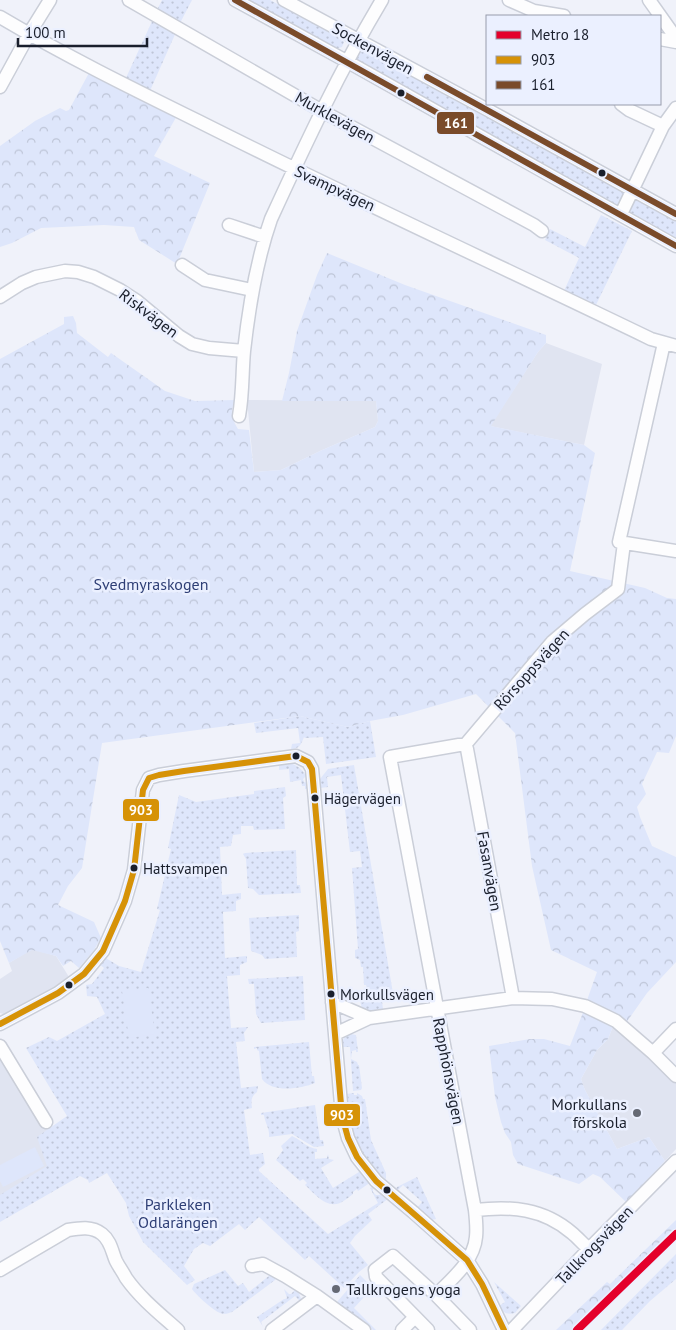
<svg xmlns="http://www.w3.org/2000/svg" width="676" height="1330" viewBox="0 0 676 1330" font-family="'PT Sans',sans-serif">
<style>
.built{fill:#e0e4f1}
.grass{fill:url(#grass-dots)}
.forest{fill:url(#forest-crowns)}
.garden{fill:#dee6fb}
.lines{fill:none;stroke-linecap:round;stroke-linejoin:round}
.minor-casing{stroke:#caced8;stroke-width:15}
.minor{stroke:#fdfdfe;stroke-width:12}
.bus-1-casing{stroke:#ebf0ff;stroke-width:10}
.bus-2-casing{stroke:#ebf0ff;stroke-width:10}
.bus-1{stroke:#d69207;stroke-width:6}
.bus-2{stroke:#7a4b2a;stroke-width:6}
.metro-1-casing{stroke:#ebf0ff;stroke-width:11}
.metro-1{stroke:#e4002b;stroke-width:8}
.bus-dot{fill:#1a1f2c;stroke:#ebf0ff;stroke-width:2}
.poi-dot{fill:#656974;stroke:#ebf0ff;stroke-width:2}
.labels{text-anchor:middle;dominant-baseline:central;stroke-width:5;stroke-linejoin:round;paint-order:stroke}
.bus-label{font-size:15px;fill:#1a1f2c;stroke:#ebf0ff;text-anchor:start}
.street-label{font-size:16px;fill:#1a1f2c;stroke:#ebf0ff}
.park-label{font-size:16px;fill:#2f3f76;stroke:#ebf0ff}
.poi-label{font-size:16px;fill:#1a1f2c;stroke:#ebf0ff;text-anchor:end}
.line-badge{stroke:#ebf0ff;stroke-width:2}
.badge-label{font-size:14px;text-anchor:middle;font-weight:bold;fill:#fff}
</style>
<defs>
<pattern id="grass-dots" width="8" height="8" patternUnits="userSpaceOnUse" patternTransform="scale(1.25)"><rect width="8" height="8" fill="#dee6fb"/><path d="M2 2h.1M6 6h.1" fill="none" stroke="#bec5d7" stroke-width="1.8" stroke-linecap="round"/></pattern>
<pattern id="forest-crowns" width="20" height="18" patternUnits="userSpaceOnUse" patternTransform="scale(1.25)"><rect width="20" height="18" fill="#dee6fb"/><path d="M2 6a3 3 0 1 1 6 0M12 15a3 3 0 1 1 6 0" fill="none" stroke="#bec5d7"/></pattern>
</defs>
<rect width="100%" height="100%" fill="#f0f2fa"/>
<path class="built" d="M546,343L602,364L584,445L490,426L538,352Z
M247,400L376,401L378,421L375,427L320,451L281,470L254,472Z
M32,949L56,956L69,977L60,986L7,1015L0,1013V979L12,971L9,963Z
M614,1024L676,1080V1149L665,1161L649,1137L617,1149L585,1090L581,1079L597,1050L608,1039Z
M0,1050L20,1084L54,1137L69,1166L0,1214Z"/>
<path class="grass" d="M162,0H192L179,25L156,12Z
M245,0H270L341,38L344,42L342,47L335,49Z
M154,17L177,30L149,93L125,80Z
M362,46L626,192L618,208L355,61L356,54Z
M635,198L676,220V241L628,214Z
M601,215L632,231L594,309L563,293L579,258L545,240L550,229L585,247Z
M300,716L348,727L370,721L376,757L326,764L323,737L305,738L304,737C301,745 299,749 291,749L292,744L300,743L298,728L256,733L254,723Z
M286,762C295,764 301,767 306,776L303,779L304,782L308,783V789H305V786H302L301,780L290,782L289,769L279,770V763Z
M354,765L394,999L382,1001L383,1009L369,1011L362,1008L360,1001L367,996L366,985H364L363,967H361L360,960L355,958V950L358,949L352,868L362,867L360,851L350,852L341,775L327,777L328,787L320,788V779L328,769Z
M285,787L286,796L283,798L285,829L254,830L253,826H241V834L233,835L231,846L220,847L222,895L241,893V899L236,901V911L223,912L225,958L247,956V962L240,965V975L227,976L231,1028L248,1027L244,1033L245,1041L236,1042L241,1088L258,1086L257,1092C251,1097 251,1100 252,1108L244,1110L250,1155L263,1153L265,1164L259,1169V1171L328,1234L378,1203L370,1188L374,1186L375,1187L373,1189V1192L376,1195H379L382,1193L389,1198L368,1214L372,1220L355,1236L350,1243L368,1265L359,1272L344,1288L309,1256L305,1260L259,1217L245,1230L239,1224L210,1246L203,1243L194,1249L184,1266L195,1280L187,1285L143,1242L129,1216L126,1203L107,1173L89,1183L88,1180L80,1176L0,1222V1195L47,1166L37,1137L67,1116L26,1048L49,1037L57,1041L105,1014L97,997L87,996L86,985L92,984L104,968L99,964L104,957L119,966L141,972L160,910L157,909L171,849L168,848L179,795L196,802L254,794V791Z
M296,850L297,885H300L301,893L259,895L253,889L248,888L246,859L243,854L245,853Z
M299,915V931L296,932L297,957L265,959L262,955L251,951L249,918Z
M303,976L305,1020L261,1023L256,1014L254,984H249L248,979Z
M351,1034L356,1035L358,1052H356V1050L352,1051L351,1059L357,1062L358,1065H359L362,1088L361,1090L353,1091L350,1047H343V1040L345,1037Z
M309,1042L312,1076H314L315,1083C300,1089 272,1093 262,1079L259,1051L257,1050V1048L254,1049V1047Z
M354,1093V1095H357V1093L362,1096L363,1099H365L371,1140L386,1173V1179C367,1167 356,1145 350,1124L360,1122L357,1102L347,1104L346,1094Z
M315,1105L320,1140H323L324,1146L314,1147L292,1134L269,1137C270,1129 265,1123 264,1115H261V1113Z
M292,1136C301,1140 307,1148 317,1149V1152H315V1159L327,1158L328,1154L329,1159L334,1160L321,1168L333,1188L359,1172L356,1166L371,1182L358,1191L357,1189L353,1192V1194C349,1197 344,1201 340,1203C326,1209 314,1193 305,1185L307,1183L303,1179L300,1181L276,1160L283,1150L281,1146Z
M417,1177L436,1219L432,1220L417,1208L422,1202L403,1185L398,1190L396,1189L397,1187Z
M676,1254V1279L650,1301L622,1330H601Z
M225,1270L238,1286L243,1283L249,1292L270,1275H274L276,1278L275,1280L232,1312C229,1313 224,1315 220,1313C213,1310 197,1296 192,1289L194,1284Z
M360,1275L368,1283L359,1292L364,1297L354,1308L376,1330H373L338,1305L337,1302Z
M494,1282L521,1306L515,1313C507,1315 503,1313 499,1306L505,1302Z
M284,1289L289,1294H291L295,1290L299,1293L301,1299L300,1301L295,1296L261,1322L263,1327L257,1317L284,1299H285L287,1298Z"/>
<path class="forest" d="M90,71L178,114L154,156L210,183L177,264L139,240L134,227L104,225L41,228L12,243L0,247V146L35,121L60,108L66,111L69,110Z
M327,253L405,285L546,335V343L538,352L491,426L584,445L595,453L570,571L645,588L667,598L676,599V736L669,753L657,752L642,784L646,794L637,807L640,817L652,846L676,857V962L647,993L626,1023L586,1003L597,972L551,950L532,866L515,733L476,694L403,715L370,721L348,727L300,716L102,743L82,868L68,886L58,905L94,922L101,938L94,950L79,968L71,961L63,966L56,956L32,950L9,963L0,941V359L64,324V317L73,316L76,323L77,333L108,357L111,353L165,391L195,401L235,400C230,413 231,417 238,429L249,430L254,472L281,470L320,451L375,427L378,421L376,401H282L289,373L297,331L317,275Z
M584,1010L614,1024L608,1039L597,1050L581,1079L585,1090L617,1149L649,1137L665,1161L626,1202L600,1177L593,1174L579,1184L518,1164L513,1155L511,1142L505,1133L501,1122L495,1097L489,1046L530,1039H544L570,1046Z
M676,1220V1229L572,1330H556L607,1282L610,1284Z"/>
<path class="garden" d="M148,988L155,1034L129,1038L122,991Z
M35,1147L44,1166L3,1187L0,1181V1165Z
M200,1194L214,1210L203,1218L190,1203Z"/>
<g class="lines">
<g class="minor-casing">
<path id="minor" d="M129,0L322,111L534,225L542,231
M235,0L348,62L676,246
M284,0L488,110L676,214
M509,0L534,11L564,16
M649,0L676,38
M0,17C64,55 131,88 198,121C347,196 500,266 651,339L676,346
M660,39L676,42
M0,87L29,34L50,0
M621,104L629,110L663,126
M621,214L663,126L676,108
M229,225L265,237
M182,265L205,280L252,290
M0,297L22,283L36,277L65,271L78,272L94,277L120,290L137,301L179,336L192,344L209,348L244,351
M664,343L619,542L676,551
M239,416C243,394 242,373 244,351C249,306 256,262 271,219C305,145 340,70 382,0
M465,745L467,749L513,998
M332,1002L369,1018
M0,1024L58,993L84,974L103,951L125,901L134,870L143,790L149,778L159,775L184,771L296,756L308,762L312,769L314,790L342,1116L348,1138L357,1157L376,1181L413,1212L467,1260L482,1284L504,1330
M335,1034L369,1018L513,998L552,999L585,1006L616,1021L653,1053L676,1076
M0,1046L46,1122
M653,1053L676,1029
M475,1210C511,1206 543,1208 572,1233C578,1238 583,1244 589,1249
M252,1266L263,1264L285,1276L317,1296L364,1330
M0,1270L68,1230C80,1228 92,1226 102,1234C111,1241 112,1252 116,1261C119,1267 123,1272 126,1278C140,1298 160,1314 178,1330
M436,1295C452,1279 474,1261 476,1237C477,1228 476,1219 475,1210L390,757L459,745H465L552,642L585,614L618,589L624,543
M272,1330L317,1296
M402,1330L415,1317
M428,1330L376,1277L375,1270L393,1256L436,1295L470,1330
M512,1330L589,1249L676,1161"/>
</g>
<use href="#minor" class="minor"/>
<g class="bus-1-casing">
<path id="bus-1" d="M0,1024L58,993L84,974L103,951L125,901L134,870L143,790L149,778L159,775L184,771L296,756L308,762L312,769L342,1116L348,1138L357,1157L376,1181L467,1260L482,1284L504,1330"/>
</g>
<g class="bus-2-casing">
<path id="bus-2" d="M235,0L676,246
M427,77L676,214"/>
</g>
<use href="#bus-1" class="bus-1"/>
<use href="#bus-2" class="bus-2"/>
<g class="metro-1-casing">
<path id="metro-1" d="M577,1330L676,1234"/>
</g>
<use href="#metro-1" class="metro-1"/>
</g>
<g class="bus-dot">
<circle cx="401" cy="93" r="4.5"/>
<circle cx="602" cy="173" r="4.5"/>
<circle cx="296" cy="756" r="4.5"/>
<circle cx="315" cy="798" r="4.5"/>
<circle cx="134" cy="868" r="4.5"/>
<circle cx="69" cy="985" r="4.5"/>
<circle cx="331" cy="994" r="4.5"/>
<circle cx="387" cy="1190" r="4.5"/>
</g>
<g class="poi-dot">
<circle cx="637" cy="1113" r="5"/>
<circle cx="336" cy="1289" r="5"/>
</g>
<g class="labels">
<g class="bus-label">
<text x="324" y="798">Hägervägen</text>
<text x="143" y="868">Hattsvampen</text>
<text x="340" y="994">Morkullsvägen</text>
</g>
<g class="street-label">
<text transform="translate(373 48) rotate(29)">Sockenvägen</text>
<text transform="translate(335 117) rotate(29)">Murklevägen</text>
<text transform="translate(335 188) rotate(25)">Svampvägen</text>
<text transform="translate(149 313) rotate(37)">Riskvägen</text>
<text transform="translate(531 669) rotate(-48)">Rörsoppsvägen</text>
<text transform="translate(490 871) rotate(80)">Fasanvägen</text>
<text transform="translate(449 1071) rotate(79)">Rapphönsvägen</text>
<text transform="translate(594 1245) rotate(-46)">Tallkrogsvägen</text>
</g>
<g class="park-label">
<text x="151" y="584">Svedmyraskogen</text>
<text x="178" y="1204">Parkleken<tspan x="178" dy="18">Odlarängen</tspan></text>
</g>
<g class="poi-label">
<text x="627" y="1104">Morkullans<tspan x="627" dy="18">förskola</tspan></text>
<text x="346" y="1289" text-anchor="start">Tallkrogens yoga</text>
</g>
</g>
<g class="line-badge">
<rect x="436" y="111" width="39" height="24" rx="5" fill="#7a4b2a"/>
<rect x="122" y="798" width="38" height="24" rx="5" fill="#d69207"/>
<rect x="323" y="1103" width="38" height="24" rx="5" fill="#d69207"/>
</g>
<g class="badge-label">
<text x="456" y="128">161</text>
<text x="141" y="815">903</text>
<text x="342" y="1120">903</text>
</g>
<rect x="486" y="15" width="175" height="90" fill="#ebf0ff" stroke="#979cab"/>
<rect x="496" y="31" width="25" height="8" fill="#e4002b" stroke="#979cab"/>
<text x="531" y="40" font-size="15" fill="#1a1f2c">Metro 18</text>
<rect x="496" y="56" width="25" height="8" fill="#d69207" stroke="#979cab"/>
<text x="531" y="65" font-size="15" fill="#1a1f2c">903</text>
<rect x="496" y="81" width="25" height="8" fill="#7a4b2a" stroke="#979cab"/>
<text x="531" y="90" font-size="15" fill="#1a1f2c">161</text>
<path d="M18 38v8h129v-8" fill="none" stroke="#1a1f2c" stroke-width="2.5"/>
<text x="25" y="38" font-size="15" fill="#1a1f2c" stroke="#ebf0ff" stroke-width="4" paint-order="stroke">100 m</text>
</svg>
